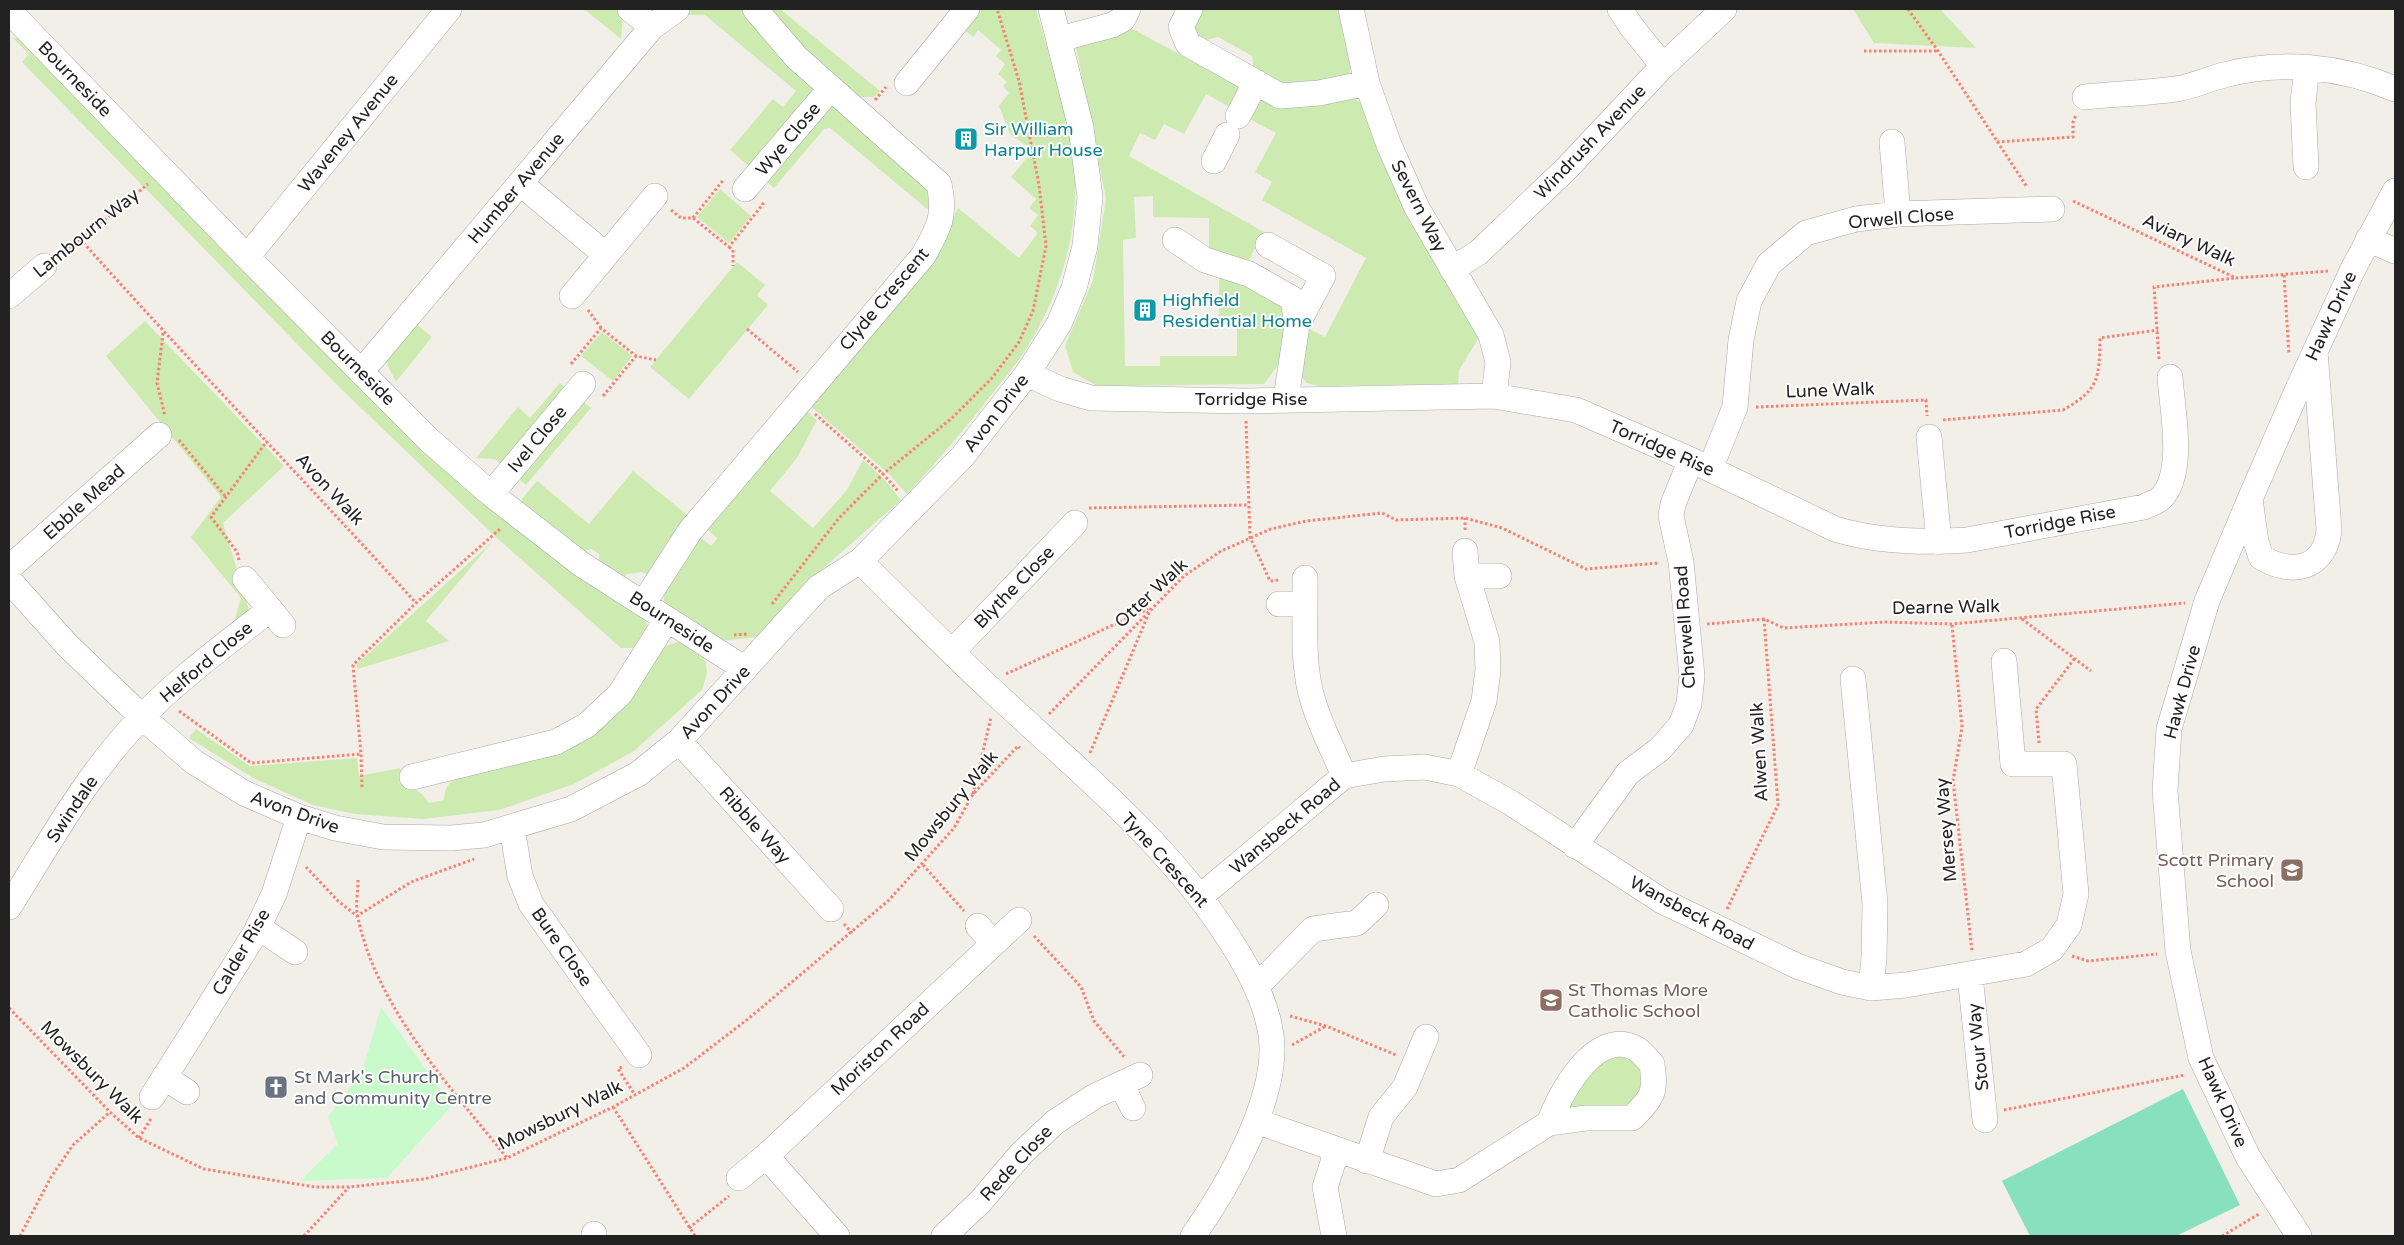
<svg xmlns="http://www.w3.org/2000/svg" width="2404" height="1245" viewBox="0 0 2404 1245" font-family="'Varela Round',sans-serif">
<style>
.grass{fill:#cdebb0}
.park{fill:#c8facc}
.pitch{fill:#88e0be}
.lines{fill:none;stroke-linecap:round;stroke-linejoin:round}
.minor-casing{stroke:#a9a9a9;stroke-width:26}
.path{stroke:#fa8072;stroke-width:3;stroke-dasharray:2.5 2.5;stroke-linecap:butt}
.minor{stroke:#fff;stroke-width:25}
.labels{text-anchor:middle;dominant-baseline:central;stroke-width:4;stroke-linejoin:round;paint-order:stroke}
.street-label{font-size:18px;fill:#222;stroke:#fff}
.culture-label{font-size:18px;fill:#0d838f;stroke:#fff;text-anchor:start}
.education-label{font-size:18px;fill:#785e54;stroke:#fff;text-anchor:end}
.worship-label{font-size:18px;fill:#5b616d;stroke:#fff;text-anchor:start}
</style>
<rect width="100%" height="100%" fill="#f2efe9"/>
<path class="grass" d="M584,9H617L623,14L621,39Z
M691,9H745L931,192L934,209H927L830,128L824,129L774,188L730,150L773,99L783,107L796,91L705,15H682Z
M769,9H780L880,91L874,97H859L796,44Z
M980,9H1036C1049,57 1066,106 1073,156C1082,221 1063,289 1029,344C1018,363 1002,381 988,399C962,432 936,463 907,494L888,473L807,403L873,322L889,315L924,275L926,261L939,245L958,208L1019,258L1038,233L1030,226L1038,215L1029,208L1036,199L1011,177L1030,154L1028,147L1010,134L999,106L1009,93L1003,86L1007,82L998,74L1005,64L996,56L1001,50L978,30L973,37L963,29Z
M1201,9H1339L1351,66L1349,74L1338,83L1291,89L1254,71L1252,56L1218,37L1199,42L1191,26Z
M1853,9H1940L1976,48L1874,43Z
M1129,27L1244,89L1233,109L1206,94L1184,134L1164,124L1155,140L1140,133L1129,156L1264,232L1246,265L1209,252V218L1153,217V196L1134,197L1136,238L1123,240L1125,366H1160V356H1237V318H1219V271L1288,310L1282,360L1264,384L1097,386L1073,372L1065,346L1093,280L1106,199L1075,42Z
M13,38H20L289,313L644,618L649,628L636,648H621L497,538L339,387L22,62L29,54Z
M1256,96L1279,108L1350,97L1362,103L1480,336L1459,370L1458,384L1320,386L1307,383L1299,375L1308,328L1325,337L1366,258L1262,200L1272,182L1255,172L1276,133L1244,116Z
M720,189L751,216L729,243L697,217Z
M737,262L765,285L757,295L768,305L689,399L650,367Z
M145,321L284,466L223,523L249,610L232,629L241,598L191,537L221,497L106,356Z
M416,324L432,337L396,382L386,362Z
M602,332L632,356L613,381L581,356Z
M560,383L591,408L526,485L495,459L476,458L518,407L530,418Z
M803,408L817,420L797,458L770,491L813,528L847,490L863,460L883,478L901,500L803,586L758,637L719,641L664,602L663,589L694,540L701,538L711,546L717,538L707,529Z
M633,471L691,518L649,577L643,572L627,574L622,581L600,566L599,554L592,549L579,552L522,507V499L537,481L589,524Z
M492,542L426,621L449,641L358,669L356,665Z
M678,642L686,643L701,654L706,663L707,673L702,690L634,751L574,784L499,810L423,819L355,814L313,805L253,778L189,738L196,729L250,766L357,758L359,776L400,768L408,789C418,789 423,794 429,803L444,800C445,787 448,783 459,776L590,737L616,715L631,697L660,648Z
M1613,1054C1629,1059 1638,1063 1647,1078L1633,1102L1619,1108L1572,1117L1564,1107L1601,1058Z"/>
<path class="park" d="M381,1007L452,1105L387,1178L300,1181L338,1144L328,1117L363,1069Z"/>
<path class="pitch" d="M2183,1089L2240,1205L2176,1236H2030L2002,1181Z"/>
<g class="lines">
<g class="minor-casing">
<path id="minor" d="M630,9L652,27
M1190,9L1181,27L1188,44L1280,96L1319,93L1367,83
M1351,9L1367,83L1389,145L1417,208L1491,335L1498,362L1494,396
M1620,9L1631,26L1663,66
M14,16L247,257L429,440L491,494L581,564L745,669
M1060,39L1112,25L1123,19L1128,9
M907,83L967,9
M2085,97C2115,94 2146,93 2176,89C2192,87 2208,79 2224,75C2281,60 2341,66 2395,89
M1238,116L1256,82
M1892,142L1898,214
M1214,161L1227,135
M2306,167L2303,103L2307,67
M520,183L606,255
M745,189L830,89
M2368,239L2395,251
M1175,240L1205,260L1249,274L1293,299L1297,325L1286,399
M1268,245L1323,276L1297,325
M247,257L449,9
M1452,269L1478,253L1567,168L1663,66L1724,9
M9,296L44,266
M572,296L655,196
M361,372L652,27L677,9
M1027,374L1060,389L1091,398L1245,401L1494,396L1576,410L1691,460L1835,529C1878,542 1923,543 1967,540L2144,507C2149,504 2158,502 2161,498C2186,473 2172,409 2170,377
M1929,437L1939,542
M1710,469L1735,407L1741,340L1749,301L1769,264L1806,233L1856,219L1898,214L2052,209
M491,494L583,384
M2250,499L2256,542L2261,557C2292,576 2325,569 2329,530L2315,352
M860,561C906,606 951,653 998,696C1079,771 1166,842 1226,934C1246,964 1266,999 1271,1035C1280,1095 1227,1188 1193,1236
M9,568L159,435
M1467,576H1499
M1305,578C1306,618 1301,663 1313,701C1321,728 1334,751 1344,776
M245,579L283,625
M9,580L67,645L142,717L194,762L244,793L299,817L335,828L383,837L451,838L484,835L571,809L638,774L679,741L819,587L860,561L962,457L1027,374L1059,324L1074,288L1085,246L1090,197L1081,128L1051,9
M643,604L690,531L923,256C939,228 946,216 939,184L796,57L755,9
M1279,604H1305
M952,652L1075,523
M1853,679L1875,904L1874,958L1871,988
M679,741L831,909
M1459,774L1484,701L1488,670L1487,642L1467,576L1465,551
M412,777L556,742L587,725L620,694L667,619
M512,828L520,876L531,904L639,1055
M1575,846L1628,773L1660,749L1681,725L1689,704L1692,676L1681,562L1671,516L1673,504L1691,460
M1201,896L1344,776L1384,769L1425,767L1459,774L1511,803L1662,901L1797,966L1842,982L1871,988L1906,985L2026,964L2052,949L2069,925L2076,894L2064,764H2013L2004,661
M9,907C50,842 88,772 142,717C180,677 227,644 270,609
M978,926L993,943
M258,927L295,952
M1970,975L1985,1120
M1256,987L1313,929L1357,923L1376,905
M164,1077L187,1092
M1121,1084L1133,1108
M152,1097L256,932L274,894L299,817
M1256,1121L1436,1184L1459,1180L1549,1123L1586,1118H1632C1653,1097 1656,1093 1652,1064C1647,1059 1641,1051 1635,1048C1595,1028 1560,1093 1549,1123
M766,1156L837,1236
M1367,1161L1381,1117L1405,1087L1426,1037
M739,1178L766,1156L1019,920
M594,1234V1236
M944,1236L980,1202L1021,1154L1055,1122L1095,1096L1140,1075
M1334,1236L1325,1187L1337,1150
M2299,1236L2248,1157L2201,1058L2178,951L2165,790L2169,729L2207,601L2250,499L2296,393L2353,269L2395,191"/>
</g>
<path class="path" d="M1908,9L1938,51L2027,187
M1864,51H1938
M875,100L886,87
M1997,142L2073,137V122L2076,115
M2073,201L2236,278L2329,271
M671,210L681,218H693L729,247L763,204L761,203
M693,218L724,179
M80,239C190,362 305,481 416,603
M729,247L733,250V266
M62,255L148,184
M2284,275L2289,355
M588,310L601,328
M747,329L798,372
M163,333L157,383L165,416
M2159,359L2154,287L2235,278
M571,364L601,328L636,356L656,360
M603,396L636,356
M1756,407L1926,400L1927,416
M815,414L883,474L898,491
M1943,420L2063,410C2100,389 2099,378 2100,338L2158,330
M1246,421L1250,537L1270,581L1279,580
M179,440L225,496
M1089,508L1248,505
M1465,530V518
M239,560L237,552L211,517L267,441
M772,604L839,518L883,474L952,418L992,378L1019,342L1033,311L1046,246L1039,185L1019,81L997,9
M2022,619L2091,671
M1707,624L1764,619L1784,628L1885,622L1952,624L2185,603
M1952,625L1962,727L1953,781L1972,951
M734,635L747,634
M1006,674L1148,609
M179,711L251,763L361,754
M1049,714L1184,576L1221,551L1271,529L1306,521L1382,513L1396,520L1465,518L1502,528L1586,569L1659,563
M2039,743L2036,709L2075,658
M1090,753L1151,608
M362,787L361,754L353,665L416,603L500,529
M973,794L991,717
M923,865L964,911
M306,867L338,901L357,916L411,882L474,859
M358,880C358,892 355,906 358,918C377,1008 451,1088 507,1158
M1727,909L1778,805L1764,619
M844,924L852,933
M1034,936L1081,987L1094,1021L1125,1058
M2072,956L2088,961L2157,954
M9,1008L110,1112L139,1138L204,1169L315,1187H349L424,1179L507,1158L613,1107L684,1068L748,1019L889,900L954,828L973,794L1018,746L1020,748
M1290,1016L1326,1026L1396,1055
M1292,1045L1326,1026
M622,1067L618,1069L635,1095
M613,1107L695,1236
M2004,1110L2185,1075
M139,1138L152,1117
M689,1228L729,1196
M20,1236L51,1177L73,1145L110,1112
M304,1236L349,1187
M2222,1236L2259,1214"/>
<use href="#minor" class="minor"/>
</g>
<defs>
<g id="building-square" transform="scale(1.25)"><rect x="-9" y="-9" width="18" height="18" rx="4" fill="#0f9aa8" stroke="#fff"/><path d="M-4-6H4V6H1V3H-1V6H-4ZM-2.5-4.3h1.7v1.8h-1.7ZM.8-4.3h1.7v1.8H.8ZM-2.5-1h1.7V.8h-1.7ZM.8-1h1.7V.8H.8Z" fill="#fff"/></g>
<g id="school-square" transform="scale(1.25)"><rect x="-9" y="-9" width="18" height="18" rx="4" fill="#8d6e63" stroke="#fff"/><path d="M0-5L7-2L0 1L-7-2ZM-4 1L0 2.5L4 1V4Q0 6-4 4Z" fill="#fff"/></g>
<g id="church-square" transform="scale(1.25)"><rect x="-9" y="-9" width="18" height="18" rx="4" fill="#6b7280" stroke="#fff"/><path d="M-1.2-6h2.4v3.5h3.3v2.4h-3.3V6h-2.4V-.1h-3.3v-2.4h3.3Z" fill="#fff"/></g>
</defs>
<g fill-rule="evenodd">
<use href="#building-square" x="966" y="139"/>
<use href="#building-square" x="1145" y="310"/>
<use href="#school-square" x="2292" y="870"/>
<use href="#school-square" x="1551" y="1000"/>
<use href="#church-square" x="276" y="1087"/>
</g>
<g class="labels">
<g class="street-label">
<text transform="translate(75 79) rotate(46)">Bourneside</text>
<text transform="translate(348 133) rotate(-51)">Waveney Avenue</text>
<text transform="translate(788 139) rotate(-50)">Wye Close</text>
<text transform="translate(1590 142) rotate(-46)">Windrush Avenue</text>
<text transform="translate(516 188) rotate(-50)">Humber Avenue</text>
<text transform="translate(1419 206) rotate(63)">Severn Way</text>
<text transform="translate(1901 218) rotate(-5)">Orwell Close</text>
<text transform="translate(86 233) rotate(-39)">Lambourn Way</text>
<text transform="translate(2189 240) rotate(25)">Aviary Walk</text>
<text transform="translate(884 299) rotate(-50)">Clyde Crescent</text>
<text transform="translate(2331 316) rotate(-65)">Hawk Drive</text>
<text transform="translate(358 368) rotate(45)">Bourneside</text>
<text transform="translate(1830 390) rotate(-2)">Lune Walk</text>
<text x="1251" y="399">Torridge Rise</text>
<text transform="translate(996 413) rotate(-52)">Avon Drive</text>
<text transform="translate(537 439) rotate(-50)">Ivel Close</text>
<text transform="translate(1662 448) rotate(24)">Torridge Rise</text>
<text transform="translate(330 489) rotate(47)">Avon Walk</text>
<text transform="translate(84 502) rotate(-42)">Ebble Mead</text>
<text transform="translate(2060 522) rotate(-11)">Torridge Rise</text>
<text transform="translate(1014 587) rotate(-46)">Blythe Close</text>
<text transform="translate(1151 593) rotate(-43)">Otter Walk</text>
<text transform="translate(1946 607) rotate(-1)">Dearne Walk</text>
<text transform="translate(672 622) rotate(33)">Bourneside</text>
<text transform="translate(1685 627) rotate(-94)">Cherwell Road</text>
<text transform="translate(206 662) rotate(-40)">Helford Close</text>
<text transform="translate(2182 692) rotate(-75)">Hawk Drive</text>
<text transform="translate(715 702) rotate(-47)">Avon Drive</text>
<text transform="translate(1759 752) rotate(-93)">Alwen Walk</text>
<text transform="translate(951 806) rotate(-51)">Mowsbury Walk</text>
<text transform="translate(72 809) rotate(-56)">Swindale</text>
<text transform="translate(295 812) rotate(20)">Avon Drive</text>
<text transform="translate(755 825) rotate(48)">Ribble Way</text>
<text transform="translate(1285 826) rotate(-40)">Wansbeck Road</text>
<text transform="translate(1946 830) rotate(-95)">Mersey Way</text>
<text transform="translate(1165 860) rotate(48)">Tyne Crescent</text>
<text transform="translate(1692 913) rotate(28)">Wansbeck Road</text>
<text transform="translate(562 947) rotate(55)">Bure Close</text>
<text transform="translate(241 952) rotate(-60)">Calder Rise</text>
<text transform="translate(1978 1047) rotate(-96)">Stour Way</text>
<text transform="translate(880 1049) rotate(-43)">Moriston Road</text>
<text transform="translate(92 1072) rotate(45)">Mowsbury Walk</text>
<text transform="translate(2223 1102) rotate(66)">Hawk Drive</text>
<text transform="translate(560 1115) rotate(-26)">Mowsbury Walk</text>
<text transform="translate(1016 1163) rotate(-47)">Rede Close</text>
</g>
<g class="culture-label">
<text x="984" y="129">Sir William<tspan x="984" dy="21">Harpur House</tspan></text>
<text x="1162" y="300">Highfield<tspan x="1162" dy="21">Residential Home</tspan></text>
</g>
<g class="education-label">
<text x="2274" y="860">Scott Primary<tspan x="2274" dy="21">School</tspan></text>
<text x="1568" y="990" text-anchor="start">St Thomas More<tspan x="1568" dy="21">Catholic School</tspan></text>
</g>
<g class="worship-label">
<text x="294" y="1077">St Mark's Church<tspan x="294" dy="21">and Community Centre</tspan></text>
</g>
</g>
<rect width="2404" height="1245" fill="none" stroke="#222222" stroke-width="20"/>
</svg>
